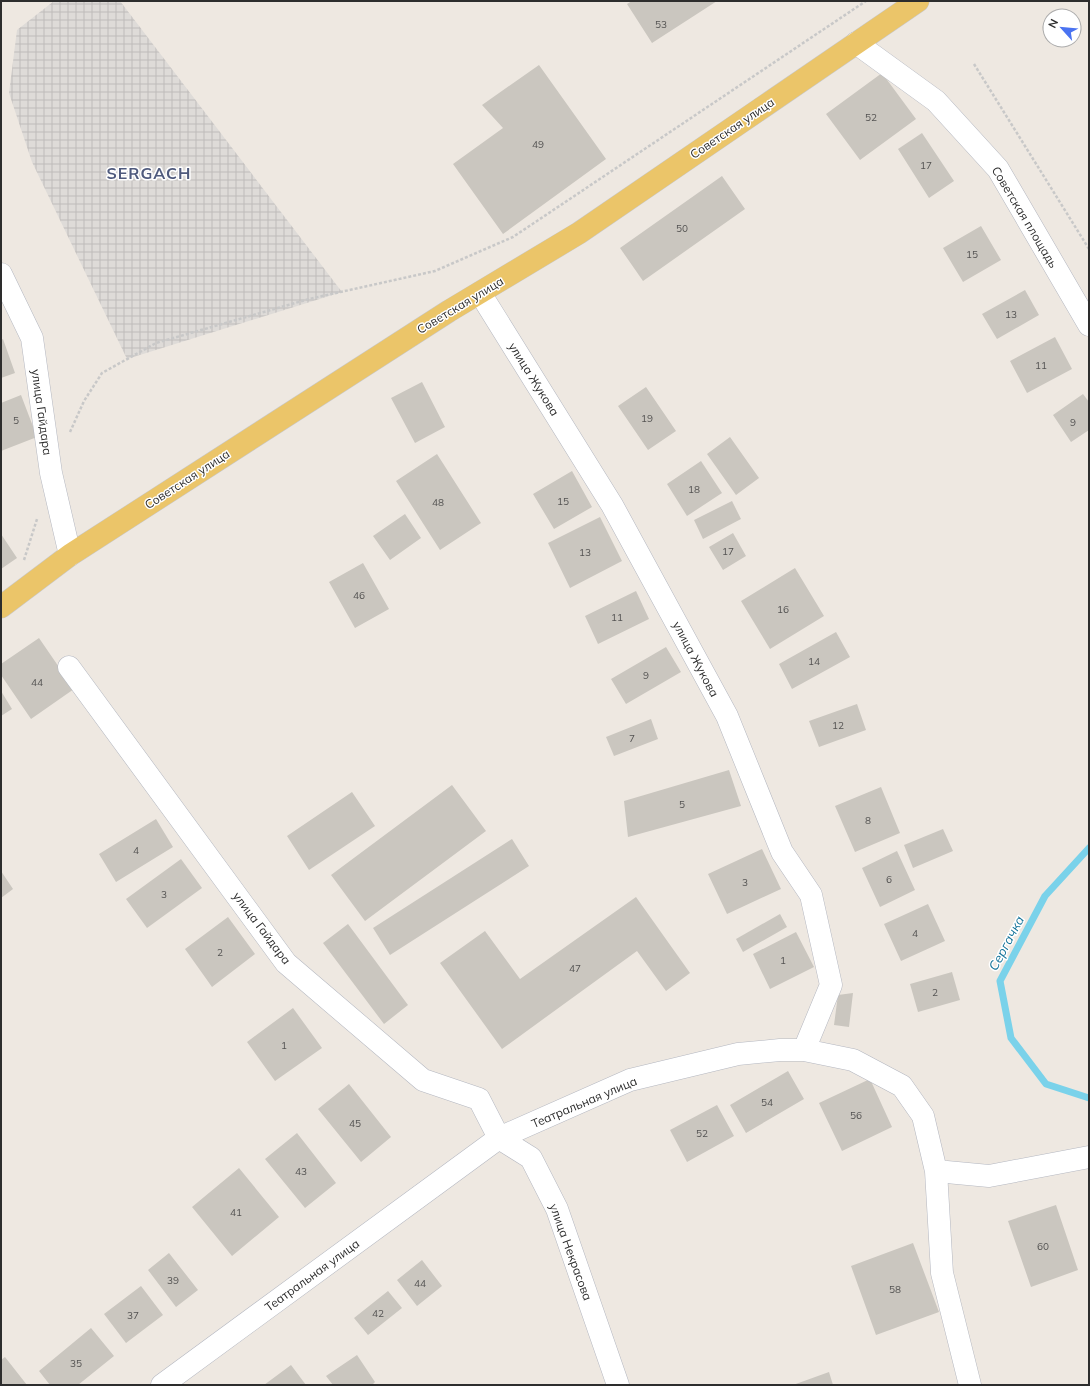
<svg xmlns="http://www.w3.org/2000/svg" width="1090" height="1386" viewBox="0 0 1090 1386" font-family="Mulish,sans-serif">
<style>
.plaza{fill:url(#plaza-grid)}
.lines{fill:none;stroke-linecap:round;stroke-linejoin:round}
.stream{stroke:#7ad2ea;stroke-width:7}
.building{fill:#cac6bf}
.minor-casing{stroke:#b4b7c0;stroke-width:23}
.major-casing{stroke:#c8c8c8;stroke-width:23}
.path{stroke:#c8c8c8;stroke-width:2.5;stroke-dasharray:3 2;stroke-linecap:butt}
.minor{stroke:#fff;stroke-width:22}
.major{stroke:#ebc569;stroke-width:22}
.labels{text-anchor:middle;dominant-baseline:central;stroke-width:3;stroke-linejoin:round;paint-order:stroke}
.number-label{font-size:10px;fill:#545352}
.street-label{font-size:12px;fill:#2d2d2d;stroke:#fff}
.water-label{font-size:13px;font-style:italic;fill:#15749a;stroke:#fff}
.district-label{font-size:16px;font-weight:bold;letter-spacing:1px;fill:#4f5a7d;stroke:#fff}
</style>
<defs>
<pattern id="plaza-grid" width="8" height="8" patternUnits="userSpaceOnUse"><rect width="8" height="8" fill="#dedbd8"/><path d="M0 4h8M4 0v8" fill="none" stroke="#bfbcba"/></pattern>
</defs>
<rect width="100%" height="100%" fill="#eee8e1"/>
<path class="plaza" d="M54,1H120L342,292L127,359L32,162L9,93L17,30Z"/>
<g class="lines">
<path class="stream" d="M1089,848L1045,896L1000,981L1011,1038L1046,1084L1089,1098"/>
</g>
<path class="building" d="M632,1H717L652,43L627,4Z
M539,65L606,159L503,234L453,164L503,128L482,105Z
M882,73L916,119L860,160L826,114Z
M922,133L954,181L929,198L898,149Z
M722,176L745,209L643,281L620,248Z
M981,226L1001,260L963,282L943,248Z
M1025,290L1039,315L997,339L982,314Z
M1055,337L1072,369L1027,393L1010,361Z
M3,339L15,373L1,378V340Z
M422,382L445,427L415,443L391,398Z
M646,387L676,431L648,450L618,406Z
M1083,394L1089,402V430L1071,442L1053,415Z
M21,395L37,437L1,451V403Z
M730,437L759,478L736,495L707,454Z
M437,454L481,523L440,550L396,481Z
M701,461L722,493L687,516L667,484Z
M572,471L592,507L554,529L533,494Z
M732,501L741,519L703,539L694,520Z
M405,514L421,538L390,560L373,536Z
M600,517L622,561L570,588L548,543Z
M733,533L746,556L723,570L709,547Z
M1,534L17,558L1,569Z
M363,563L389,609L355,628L329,582Z
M795,568L824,616L770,649L741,601Z
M636,591L649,619L598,644L585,616Z
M836,632L850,657L792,689L779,664Z
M39,638L74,689L31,719L1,675V664Z
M666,647L681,672L626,704L611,679Z
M1,691L12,709L1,716Z
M857,704L866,730L819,747L809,721Z
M651,719L658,739L614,756L606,737Z
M729,770L741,806L628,837L624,801Z
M452,785L486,831L365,921L331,875Z
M881,787L900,833L855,852L835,806Z
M352,792L375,826L309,870L287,836Z
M156,819L173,847L116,882L99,854Z
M943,829L953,851L913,868L904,845Z
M512,839L529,866L390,955L373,928Z
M762,849L781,889L727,914L708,874Z
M897,851L915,890L880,907L862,868Z
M181,859L202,888L147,928L126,899Z
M1,871L13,889L1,898Z
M636,897L690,973L666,991L637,951L502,1049L440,963L485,931L520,979Z
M928,904L945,941L901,961L884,924Z
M780,914L787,927L743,952L736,939Z
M228,917L255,954L212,987L185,949Z
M348,924L408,1005L384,1024L323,943Z
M796,932L814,967L770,989L753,954Z
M952,972L960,1000L918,1012L910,984Z
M853,993L849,1027L834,1025L838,995Z
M293,1008L322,1048L275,1081L247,1042Z
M788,1071L804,1099L746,1133L730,1105Z
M870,1079L892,1127L842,1151L819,1103Z
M349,1084L391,1137L361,1162L318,1109Z
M717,1105L734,1136L687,1162L670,1130Z
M297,1133L336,1183L305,1208L265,1159Z
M239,1168L279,1217L232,1256L192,1207Z
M1056,1205L1078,1270L1031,1287L1008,1221Z
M913,1243L939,1312L876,1335L851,1266Z
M169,1253L198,1290L176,1307L148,1270Z
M422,1260L442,1286L417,1306L397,1280Z
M141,1286L163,1315L126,1343L104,1314Z
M388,1291L402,1308L368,1335L354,1318Z
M91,1328L114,1356L78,1385H50L39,1371Z
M357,1355L375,1382L372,1385H333L326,1376Z
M5,1357L27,1385H1V1360Z
M291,1365L306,1385H264Z
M829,1372L833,1385H793Z"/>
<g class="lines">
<g class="minor-casing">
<path id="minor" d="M856,43L936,101L998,169L1089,325
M1,274L32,338L51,473L70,555
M480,293L612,505L727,716L782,852L811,895L831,985L804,1050
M69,667L286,963L423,1080L479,1099L499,1138L531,1158L557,1209L618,1385
M936,1171L942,1273L970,1385
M162,1385L499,1138L630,1080L738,1054L780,1050H804L853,1060L902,1086L923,1116L936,1171L989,1176L1089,1157"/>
</g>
<g class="major-casing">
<path id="major" d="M1,607L70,555L449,311L579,233L918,1"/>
</g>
<path class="path" d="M974,64L1089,249
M70,432L84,401L102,373L156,343L309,299L435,271L513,237L866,1
M24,560L37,519"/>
<use href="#minor" class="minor"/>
<use href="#major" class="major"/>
</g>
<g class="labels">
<g class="number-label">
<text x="661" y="24">53</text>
<text x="871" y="117">52</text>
<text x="538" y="144">49</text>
<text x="926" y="165">17</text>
<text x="682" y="228">50</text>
<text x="972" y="254">15</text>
<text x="1011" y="314">13</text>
<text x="1041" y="365">11</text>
<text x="647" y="418">19</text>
<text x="16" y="420">5</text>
<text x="1073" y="422">9</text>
<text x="694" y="489">18</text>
<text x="563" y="501">15</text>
<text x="438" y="502">48</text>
<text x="728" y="551">17</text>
<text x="585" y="552">13</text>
<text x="359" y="595">46</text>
<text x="783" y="609">16</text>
<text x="617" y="617">11</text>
<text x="814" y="661">14</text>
<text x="646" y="675">9</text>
<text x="37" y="682">44</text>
<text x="838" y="725">12</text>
<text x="632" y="738">7</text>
<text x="682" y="804">5</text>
<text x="868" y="820">8</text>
<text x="136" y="850">4</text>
<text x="889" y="879">6</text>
<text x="745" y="882">3</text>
<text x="164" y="894">3</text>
<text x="915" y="933">4</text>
<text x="220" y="952">2</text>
<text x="783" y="960">1</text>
<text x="575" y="968">47</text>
<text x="935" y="992">2</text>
<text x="284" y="1045">1</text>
<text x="767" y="1102">54</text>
<text x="856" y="1115">56</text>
<text x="355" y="1123">45</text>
<text x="702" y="1133">52</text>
<text x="301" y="1171">43</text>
<text x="236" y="1212">41</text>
<text x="1043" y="1246">60</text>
<text x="173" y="1280">39</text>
<text x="420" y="1283">44</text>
<text x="895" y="1289">58</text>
<text x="378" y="1313">42</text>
<text x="133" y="1315">37</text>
<text x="76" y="1363">35</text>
</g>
<g class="street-label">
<text transform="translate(732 128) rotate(-34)">Советская улица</text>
<text transform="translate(1025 217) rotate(59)">Советская площадь</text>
<text transform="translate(460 305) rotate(-31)">Советская улица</text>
<text transform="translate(534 379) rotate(58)">улица Жукова</text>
<text transform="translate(42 412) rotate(82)">улица Гайдара</text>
<text transform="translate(187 479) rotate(-33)">Советская улица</text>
<text transform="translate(696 659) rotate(62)">улица Жукова</text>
<text transform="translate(262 928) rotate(53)">улица Гайдара</text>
<text transform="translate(584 1102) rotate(-23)">Театральная улица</text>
<text transform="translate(571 1252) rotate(70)">улица Некрасова</text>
<text transform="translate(312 1275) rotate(-36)">Театральная улица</text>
</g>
<g class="water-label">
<text transform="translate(1006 943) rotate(-62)">Сергачка</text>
</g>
<g class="district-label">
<text x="149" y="173">SERGACH</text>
</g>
</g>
<rect width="1090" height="1386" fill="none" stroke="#2d2d2d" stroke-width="4"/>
<g transform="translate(1062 28) rotate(297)"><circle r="19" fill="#ffffff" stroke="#ababab"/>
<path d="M0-3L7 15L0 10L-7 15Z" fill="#4a73f1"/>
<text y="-6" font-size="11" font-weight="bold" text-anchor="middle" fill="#2d2d2d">N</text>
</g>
</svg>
